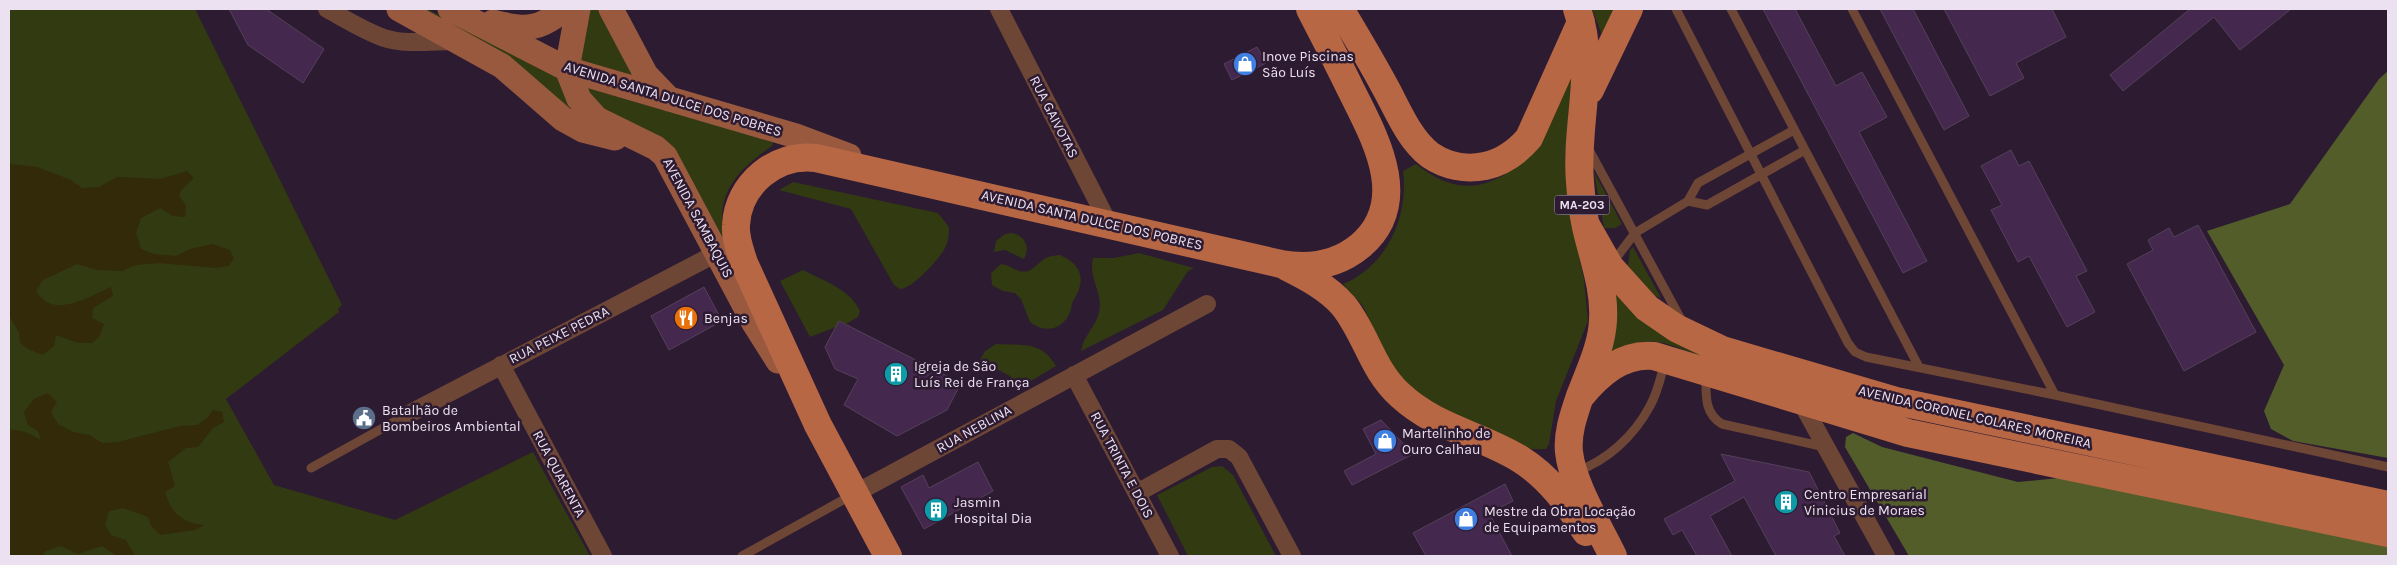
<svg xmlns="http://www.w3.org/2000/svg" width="2397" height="565" viewBox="0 0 2397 565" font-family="Karla,sans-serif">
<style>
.green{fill:#313a11}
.forest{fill:#525d2a}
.sand{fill:#322a08}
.building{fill:#45284e;stroke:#54415a}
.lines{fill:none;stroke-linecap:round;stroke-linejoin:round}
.service{stroke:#6e4636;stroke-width:9}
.minor{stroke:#6e4636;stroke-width:18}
.secondary{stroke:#98593f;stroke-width:25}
.primary{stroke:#b86745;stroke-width:28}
.labels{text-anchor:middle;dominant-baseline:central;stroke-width:5;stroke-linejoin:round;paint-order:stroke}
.shield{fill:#2d1b32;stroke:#b3a6b7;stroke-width:1}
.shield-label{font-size:12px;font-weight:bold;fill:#ece1f0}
.poi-label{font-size:14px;fill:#ece1f0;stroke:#2d1b32;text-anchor:start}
.street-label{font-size:14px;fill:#ece1f0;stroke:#2d1b32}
</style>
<rect width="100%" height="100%" fill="#2d1b32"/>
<path class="green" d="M9,9H195L342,305L338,309L339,312L226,399L274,485L395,520L533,452L590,556H9Z
M419,9H427L555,74L570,109Z
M584,9H599L635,77L580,65Z
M1592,9H1619L1602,35Z
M1572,72L1565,157L1572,223L1584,279L1588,321L1556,401L1549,444L1546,449H1532L1518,445L1463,424L1397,381L1363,306L1343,284C1387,266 1409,216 1403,171L1416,164C1456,195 1485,192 1524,161Z
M585,87L773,142L772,146C733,173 712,198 727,247L674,152L597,108Z
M1594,172L1622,224L1615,228H1604Z
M793,182L938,213L949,227C949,235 948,243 944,250C937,261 912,289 900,289L894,285L851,209L779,190Z
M1011,233C1024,235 1031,246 1024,259L1005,250L994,252L996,241L1005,234Z
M1633,247L1661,298L1655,296L1628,266L1630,250Z
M1139,253L1194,268L1188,271L1163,310L1081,351C1084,334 1096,327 1099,312C1104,294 1088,279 1093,258H1114Z
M1060,255C1083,265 1086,281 1073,301C1071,304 1072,308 1070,312C1063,330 1045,334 1030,322L1021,299L1015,293L1003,291L992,285L991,273L1001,264C1012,265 1017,274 1029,271C1042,263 1041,256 1060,255Z
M803,270C824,281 850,289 860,311L858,317L846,324L839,321L836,327L810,337L780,281Z
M1613,290L1700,351L1703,357C1661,342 1650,332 1608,356Z
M996,344C1023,346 1041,340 1056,366L1019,388L1010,376L980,360L985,351Z
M1222,466L1233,475L1276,556H1188L1157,495L1212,467Z"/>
<path class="forest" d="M2388,71V458L2293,441L2271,429L2264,411L2284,365L2207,231L2290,204L2379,79Z
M1853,433L1882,447L2018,482L2069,477L2388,545V556H1909L1845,447L1846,437Z"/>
<path class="sand" d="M9,164L37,167L71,180L82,188L99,187L117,177L160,179L187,171L194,178L182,189L179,195L186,206L185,217L173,216L160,208L141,218L136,233L141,249L154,254L176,256L190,249L212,244L230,250L234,259L228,266L216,268L159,263L135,265L123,271L97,270L77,264L43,280L36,291C53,320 88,297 111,287L113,296L93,308L92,318L104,324L99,337L92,343H78L56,335L54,346L43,355L28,349L20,343L19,333L9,315Z
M48,393L57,402L51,412L58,424L73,432L90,435L102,443L118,442L180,426L197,425L207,418L213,410L222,412L224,422L213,428L198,447L186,448L168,462L175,486L165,492C171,513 182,523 204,525L195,530L160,535L151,526L148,517L123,508L109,511L105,525L111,535L126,540L135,556H117L102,546L78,554L61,546L46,551L42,556H9V429L26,432L41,440L38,431L28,425L24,412L34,399Z"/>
<path class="building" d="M229,9H266L324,49L303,83L248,45Z
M1763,9H1795L1836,86L1862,72L1887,117L1859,132L1927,261L1903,273Z
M1880,9H1913L1969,116L1944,130Z
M1944,9H2052L2066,37L2016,63L2024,78L1990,96Z
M2190,9H2291L2240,50L2214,17L2123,91L2110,75Z
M1257,47L1266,63L1232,80L1224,64Z
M2011,150L2019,166L2029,161L2087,271L2076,276L2095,312L2067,327L2029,256L2018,262L1991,210L2002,205L1981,166Z
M2198,225L2256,332L2184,371L2127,264L2153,250L2148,240L2169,228L2174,237Z
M704,287L722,321L669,350L651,316Z
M839,321L961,383L947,410L897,436L844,405L858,379L835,369L825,347Z
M1381,420L1413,454L1352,485L1344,471L1376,454L1363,429Z
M1721,454L1809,472L1840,533L1834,536L1845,556H1776L1744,497L1710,516L1732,556H1697L1682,530L1673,535L1664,519L1735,481Z
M978,462L993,491L924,529L901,487L923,475L929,488Z
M1505,484L1513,501L1489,513L1512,556H1426L1413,533Z"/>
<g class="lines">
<path class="service" d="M1676,9L1848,343L1855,352L1866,357L2055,395L2388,467
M1731,9L1919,367
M1852,9L2055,395
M1588,148L1683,323
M1688,201L1707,205L1805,150
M1613,262L1635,233L1688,201L1698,183L1794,130
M1706,376C1706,395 1704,413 1722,424L1825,447
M311,468L401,418
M1575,472C1607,461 1634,436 1650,406C1658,392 1661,376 1665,361
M742,556L852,495"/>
<path class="minor" d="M327,9C345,19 364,31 384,38C406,45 432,41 455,41
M999,9L1109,224
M501,365L603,556
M1074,375L1170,556
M1800,400L1886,556
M401,418L717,253
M1137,493L1217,449H1229L1239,457L1292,556
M854,494L1207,304"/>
<path class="secondary" d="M399,9L502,66L563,119L583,130L615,138
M450,9L567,69L796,136L849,156
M578,9L567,69L579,99L597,119L656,148L665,156L754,323L778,361
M611,9L646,75L669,99
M493,22C524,30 539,31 564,9"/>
<path class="primary" d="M1340,9C1355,34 1370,59 1384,85C1397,108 1408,138 1430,155C1446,166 1466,170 1485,166C1503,162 1517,152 1529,138L1581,22
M1577,9C1597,65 1575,124 1580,182C1581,197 1583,213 1586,227C1593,258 1605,289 1603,320C1602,346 1589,372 1580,396C1574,414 1567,433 1569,452C1572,483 1599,527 1613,556
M1590,90L1629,9
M1586,225L1610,267L1647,308L1676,328L1722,350L1896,401L2388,505
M1287,267C1307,277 1328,288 1343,305C1366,333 1372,370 1400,395C1437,429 1479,434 1520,459C1549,477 1568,504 1586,532
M1580,397C1599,374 1622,353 1654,356L1908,433L2388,533
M888,556L818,425L744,263C740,250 735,238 736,225C738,184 776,153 816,158L1281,264C1310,269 1337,265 1360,246C1412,202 1375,138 1351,90C1338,63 1324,36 1310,9"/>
</g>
<defs>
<g id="shop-disc" transform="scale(1.25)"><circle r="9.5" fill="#3f7fe0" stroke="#2d1b32"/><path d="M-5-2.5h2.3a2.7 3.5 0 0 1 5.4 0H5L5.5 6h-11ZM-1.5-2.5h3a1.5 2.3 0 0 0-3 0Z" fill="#fff"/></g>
<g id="restaurant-disc" transform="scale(1.25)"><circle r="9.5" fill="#e8710a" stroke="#2d1b32"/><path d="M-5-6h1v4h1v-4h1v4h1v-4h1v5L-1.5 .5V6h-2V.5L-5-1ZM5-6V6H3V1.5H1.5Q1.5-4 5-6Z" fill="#fff"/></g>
<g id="building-disc" transform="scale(1.25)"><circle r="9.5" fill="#0f9aa8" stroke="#2d1b32"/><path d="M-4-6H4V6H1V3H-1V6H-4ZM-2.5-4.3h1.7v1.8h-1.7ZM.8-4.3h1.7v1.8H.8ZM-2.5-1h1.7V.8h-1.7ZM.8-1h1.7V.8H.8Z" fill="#fff"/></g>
<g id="civic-disc" transform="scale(1.25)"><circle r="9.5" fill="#5c6f8a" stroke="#2d1b32"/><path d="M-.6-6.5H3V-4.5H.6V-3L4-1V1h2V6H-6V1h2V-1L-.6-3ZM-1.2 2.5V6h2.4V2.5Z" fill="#fff"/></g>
</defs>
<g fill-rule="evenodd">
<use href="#shop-disc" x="1245" y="64"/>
<use href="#restaurant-disc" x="686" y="318"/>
<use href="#building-disc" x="896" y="374"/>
<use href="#civic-disc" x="364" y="418"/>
<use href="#shop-disc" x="1385" y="441"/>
<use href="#building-disc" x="1786" y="502"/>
<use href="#building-disc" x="936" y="510"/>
<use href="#shop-disc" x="1466" y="519"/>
</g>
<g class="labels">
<rect class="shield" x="1554.5" y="195.5" width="55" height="19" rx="4"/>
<g class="shield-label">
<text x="1582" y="205">MA-203</text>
</g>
<g class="poi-label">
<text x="1262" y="56">Inove Piscinas<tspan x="1262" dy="16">São Luís</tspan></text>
<text x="704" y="318">Benjas</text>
<text x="914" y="366">Igreja de São<tspan x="914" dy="16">Luís Rei de França</tspan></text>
<text x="382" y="410">Batalhão de<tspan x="382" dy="16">Bombeiros Ambiental</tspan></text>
<text x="1402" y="433">Martelinho de<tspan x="1402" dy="16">Ouro Calhau</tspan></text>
<text x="1804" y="494">Centro Empresarial<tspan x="1804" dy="16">Vinicius de Moraes</tspan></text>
<text x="954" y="502">Jasmin<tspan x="954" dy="16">Hospital Dia</tspan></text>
<text x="1484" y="511">Mestre da Obra Locação<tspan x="1484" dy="16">de Equipamentos</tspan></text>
</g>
<g class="street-label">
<text transform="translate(673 99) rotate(17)">AVENIDA SANTA DULCE DOS POBRES</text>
<text transform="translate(1054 117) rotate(63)">RUA GAIVOTAS</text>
<text transform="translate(698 218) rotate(62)">AVENIDA SAMBAQUIS</text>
<text transform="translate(1092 220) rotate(13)">AVENIDA SANTA DULCE DOS POBRES</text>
<text transform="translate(559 335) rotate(-27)">RUA PEIXE PEDRA</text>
<text transform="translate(1975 417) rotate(13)">AVENIDA CORONEL COLARES MOREIRA</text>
<text transform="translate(974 429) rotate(-29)">RUA NEBLINA</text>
<text transform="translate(1122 465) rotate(62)">RUA TRINTA E DOIS</text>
<text transform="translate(559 474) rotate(62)">RUA QUARENTA</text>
</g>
</g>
<rect width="2397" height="565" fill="none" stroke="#ece1f0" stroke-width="20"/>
</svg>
